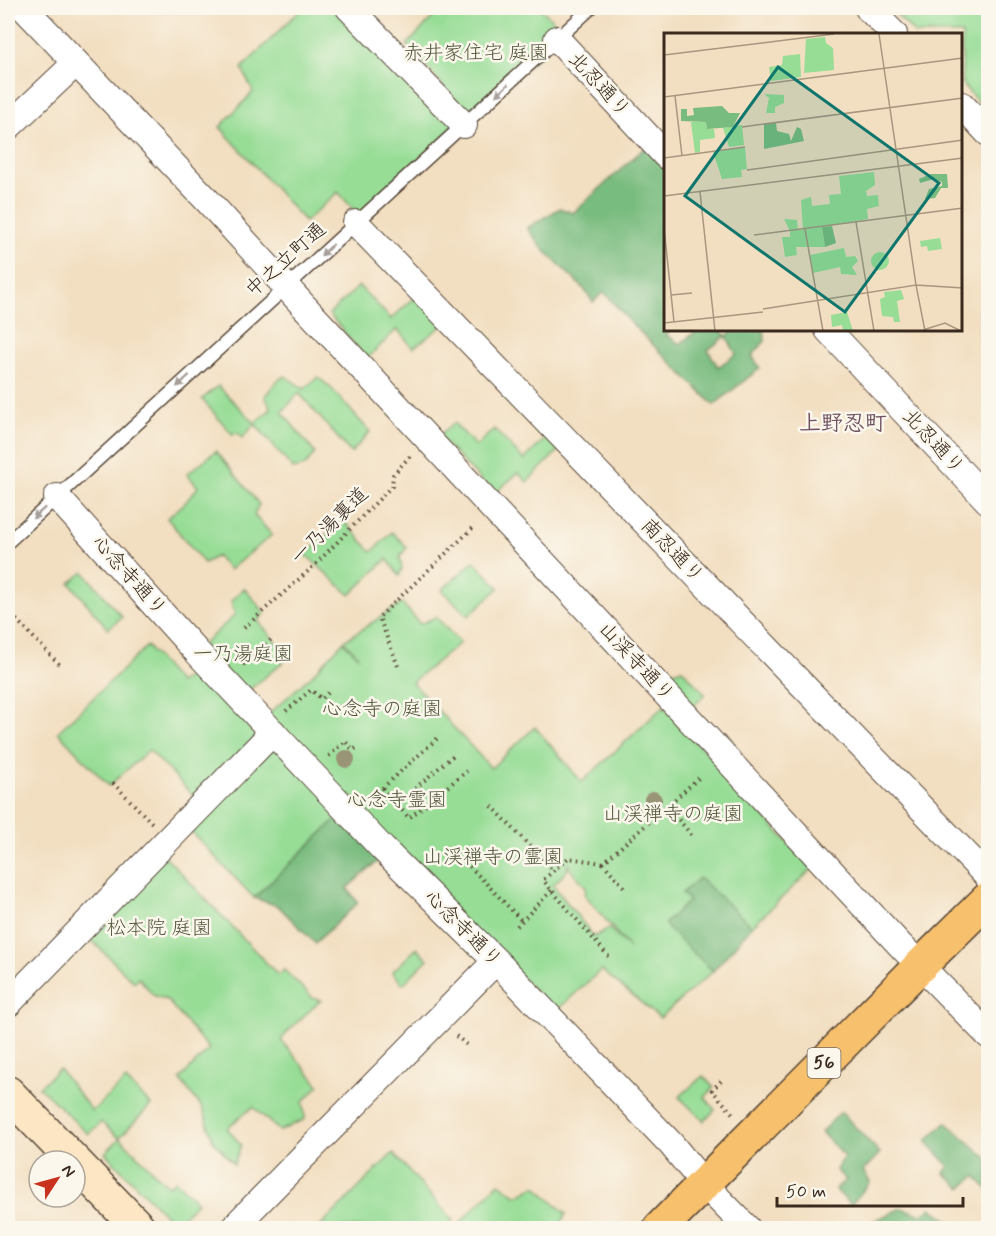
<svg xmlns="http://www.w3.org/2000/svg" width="996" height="1236" viewBox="0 0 996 1236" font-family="Mynerve,'Klee One',sans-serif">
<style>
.green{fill:#97dd96;stroke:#69845a;stroke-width:1.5;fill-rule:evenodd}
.forest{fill:#79bc7f;stroke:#5a734e;stroke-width:1.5;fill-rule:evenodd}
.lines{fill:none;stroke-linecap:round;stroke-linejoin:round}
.lane-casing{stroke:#564536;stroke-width:15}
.street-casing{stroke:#564536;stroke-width:28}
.secondary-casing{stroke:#564536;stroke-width:36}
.primary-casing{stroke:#564536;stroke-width:36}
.path{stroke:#564536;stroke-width:4;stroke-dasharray:1.5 4.5;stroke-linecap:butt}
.lane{stroke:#fff;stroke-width:12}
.street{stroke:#fff;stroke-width:26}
.secondary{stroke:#fce6c4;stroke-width:33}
.primary{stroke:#f7c06c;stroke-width:33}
.tree{fill:#9a9477}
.oneway{fill:#a79f9a}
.labels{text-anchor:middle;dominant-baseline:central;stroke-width:5;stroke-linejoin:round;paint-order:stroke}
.shield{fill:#fbf7ec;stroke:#75685c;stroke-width:1.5}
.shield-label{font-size:18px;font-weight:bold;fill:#3b2a1e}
.park-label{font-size:20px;fill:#52573c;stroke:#fbf7ec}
.street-label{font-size:20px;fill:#3b2a1e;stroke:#fbf7ec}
.quarter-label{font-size:22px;font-weight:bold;fill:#725564;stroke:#fbf7ec}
.inset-road{fill:none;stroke:#a9967f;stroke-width:1.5}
.view{fill:#0f766e;fill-opacity:0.15;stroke:#0f766e;stroke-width:3}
.inset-edge{fill:none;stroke:#3b2a1e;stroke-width:3}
</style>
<rect width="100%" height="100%" fill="#fbf7ec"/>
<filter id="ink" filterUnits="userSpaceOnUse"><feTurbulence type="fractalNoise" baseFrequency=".0167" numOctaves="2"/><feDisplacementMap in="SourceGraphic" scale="12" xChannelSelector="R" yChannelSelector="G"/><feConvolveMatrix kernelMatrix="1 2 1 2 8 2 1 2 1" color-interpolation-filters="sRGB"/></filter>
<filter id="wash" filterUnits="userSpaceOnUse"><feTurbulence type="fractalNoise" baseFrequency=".008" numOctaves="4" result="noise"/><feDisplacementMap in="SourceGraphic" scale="24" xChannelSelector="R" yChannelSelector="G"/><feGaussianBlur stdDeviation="1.35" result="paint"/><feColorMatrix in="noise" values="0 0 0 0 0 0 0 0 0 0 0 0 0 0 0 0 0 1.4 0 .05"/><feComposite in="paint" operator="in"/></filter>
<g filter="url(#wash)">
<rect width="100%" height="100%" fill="#f2dec0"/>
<path class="green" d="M302,8H349L464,125L361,218L338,192L305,222L220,127L253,92L242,68Z
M421,8H540L565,32L472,118L407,45L433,17Z
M903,8H988V113L962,84V34H915L896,14Z
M359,286L391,319L422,291L450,320L413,348L397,329L367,359L329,314Z
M285,376L304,389L318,377L332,389L370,432L351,453L299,393L282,412L315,453L305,466L293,469L255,424L242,438L238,433L232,434L202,399L218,386L255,423L271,409L265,396L277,381Z
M454,423L476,446L494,429L524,460L555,429L567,442L527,482L518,473L494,494L438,436Z
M216,451L259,504L254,515L272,535L229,570L217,556L204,563L167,518L185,503L198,487L187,474Z
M343,520L372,552L392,532L407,547L400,557L402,569L399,576L387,559L350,595L305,554Z
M474,561L499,588L468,616L442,590Z
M84,572L122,617L108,629L70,583Z
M244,588L265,613L258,621L289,657L241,697L269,736L200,803L149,750L109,786L58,732L147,646L179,683L208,663L203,644L235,615L231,601Z
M402,603L420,624L436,617L460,643L412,682L491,768L535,727L582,782L664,706L812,869L751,927L683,894L690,901L665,924L713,971L660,1018L601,970L556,1011L346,810L254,898L184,824L274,734L262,720L312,675L343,642L359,657L344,641ZM568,862L569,868L586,887L585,895L630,949L609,928L594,937L553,885L567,871Z
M665,663L674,672L682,669L705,694L692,708L657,671Z
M161,852L278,975L284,970L314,999L321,1000L290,1029L281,1040L319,1085L303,1102L305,1119L280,1131L253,1107L227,1128L241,1145L234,1164L213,1140L203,1109L180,1079L209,1049L167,1000L153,995L139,978L134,982L80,929Z
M417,948L428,959L403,984L392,972Z
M59,1069L92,1111L126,1080L151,1105L119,1138L101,1122L88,1134L39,1087Z
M703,1076L714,1088L705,1097L715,1110L704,1121L679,1097Z
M120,1138L168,1186L175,1180L197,1202L175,1225L105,1153Z
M393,1153L453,1220L445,1228H319Z
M499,1183L517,1196L535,1186L566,1214L558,1228H455Z"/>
<path class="forest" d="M652,141L666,156V231L664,233L666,236V330H671L666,335L680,344L698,330H721L726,336L735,330H764L765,341L752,356L760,368L714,405L632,324L604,292L593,302L584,289L544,250L527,228L560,208L573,213ZM726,336L736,354L718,367L708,350Z
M346,810L387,853L347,888L358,903L315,943L278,906L254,898Z
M699,878L752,926L713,971L668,929L665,923L689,901L682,893Z
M841,1112L880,1153L863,1171L870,1182L851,1205L835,1189L846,1180L836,1170L844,1156L821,1132Z
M946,1122L988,1159V1190L976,1176L961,1188L944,1173L949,1166L926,1141Z
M901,1208L922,1215L931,1208L959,1228H868L865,1225Z"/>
</g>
<g filter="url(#ink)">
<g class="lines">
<g class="lane-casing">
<path id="lane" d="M8,542L591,8"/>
</g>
<g class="street-casing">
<path id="street" d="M24,8L205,198L302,304L901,946L988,1035
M349,8L464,125
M868,8L894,34
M557,39L666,156
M962,105L988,133
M8,127L76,63
M356,223L988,877
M828,330L988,501
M57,497L196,651L313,775L382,848L496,961L671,1144L704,1184L747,1228
M8,1004L273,732
M233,1228L496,961"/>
</g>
<g class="secondary-casing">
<path id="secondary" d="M8,1093L74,1161
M75,1162L139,1228"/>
</g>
<g class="primary-casing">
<path id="primary" d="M660,1228L920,966L988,899"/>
</g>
<path class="path" d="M8,611L59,664
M244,628L314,566L392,486L393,475L410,456
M243,665L274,637
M398,666L379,617L475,526
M286,711L311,690L322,699L329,692
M329,756L345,741L353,750L358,747
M113,783L152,823
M382,788L409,818L467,771
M369,800L440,736
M397,804L456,753
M634,804L649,822
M492,806L553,871
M667,806L694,838
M453,849L522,921
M603,863L568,858L543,880L609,957
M603,863L701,776
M603,863L624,887
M517,926L552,890
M456,1036L467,1045
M721,1081L712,1090L734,1115"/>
<use href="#lane" class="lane"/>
<use href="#street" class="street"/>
<use href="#secondary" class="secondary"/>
<use href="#primary" class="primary"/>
</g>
<g class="tree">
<circle cx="346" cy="759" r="9"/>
<circle cx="653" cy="800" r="9"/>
</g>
<defs><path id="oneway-solid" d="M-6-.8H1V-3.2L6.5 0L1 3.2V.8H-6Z" transform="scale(1.5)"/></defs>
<g class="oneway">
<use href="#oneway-solid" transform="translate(502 90) rotate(137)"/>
<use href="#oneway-solid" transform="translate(327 250) rotate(137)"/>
<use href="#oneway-solid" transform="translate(183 381) rotate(137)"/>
<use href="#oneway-solid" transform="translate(39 513) rotate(138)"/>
</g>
</g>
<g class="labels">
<rect class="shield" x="807.5" y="1048" width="33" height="30" rx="4.5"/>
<g class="shield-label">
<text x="824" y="1063">56</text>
</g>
<g class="park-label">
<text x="476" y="53">赤井家住宅 庭園</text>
<text x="243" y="654">一乃湯庭園</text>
<text x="382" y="709">心念寺の庭園</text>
<text x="397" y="800">心念寺霊園</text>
<text x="673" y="814">山渓禅寺の庭園</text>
<text x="493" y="857">山渓禅寺の霊園</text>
<text x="159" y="928">松本院 庭園</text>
</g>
<g class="street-label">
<text transform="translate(599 85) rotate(47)">北忍通り</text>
<text transform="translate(286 260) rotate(-42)">中之立町通</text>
<text transform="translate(933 442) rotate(47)">北忍通り</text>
<text transform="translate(330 526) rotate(-45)">一乃湯裏道</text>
<text transform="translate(672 551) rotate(46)">南忍通り</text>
<text transform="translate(129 576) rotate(48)">心念寺通り</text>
<text transform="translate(636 662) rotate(47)">山渓寺通り</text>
<text transform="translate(463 929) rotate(45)">心念寺通り</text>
</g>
<g class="quarter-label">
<text x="843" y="424">上野忍町</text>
</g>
</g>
<g transform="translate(664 33)">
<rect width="298" height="298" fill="#f2dec0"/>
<path d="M161,4L162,10L169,15L170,37L140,40L142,6ZM136,21L137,44L107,48L105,34L118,32L119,23ZM100,61L120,62V70L111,74V80H102L105,65ZM27,89H42L43,96H50L51,105L36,107V119L31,120ZM78,92L80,112L65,114L59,95ZM81,114L83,136L77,137L78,144L58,146L49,119ZM210,139L211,152L202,158L203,163L214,162L215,173L203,176L204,186L158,194L161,214H132L133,222L121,224L118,204H126V198L120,186L133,187L134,197H139L137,167L147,164L148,173L166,171L165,162L177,161L175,143ZM276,205L278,216L264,218L263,213L257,214L256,208ZM180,215L182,224L191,223L194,228L188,234L193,242L177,241L176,234L149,240L146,222ZM207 228a9 9 0 1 1 18 0a9 9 0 1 1-18 0ZM237,257L240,266L233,268L236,289H230L229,284L218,283L216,266L221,264L220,259ZM183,279L189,298H199H179L178,292L168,294L167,282Z" fill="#97dd96"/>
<path d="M58,73L65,80H76L69,94L43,96L42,89L17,88V76H23V83L30,82L29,75ZM112,90L113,98L125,101L127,108L133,94L137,96L140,108L100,116V91ZM267,141H283L284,155H277L271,165L261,166L265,156L278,153V149L270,146L256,150L255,146ZM168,193L172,210L161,214L158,194Z" fill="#79bc7f"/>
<path class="inset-road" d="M215,1L252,252L299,255M0,22L170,1M11,63L18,123M0,64L299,25M78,94L299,65M0,125L81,114M83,137L299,107M36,159L51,298M0,163L299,125M192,189L210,298M0,195L10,289M141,196L159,298M90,202L299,175M7,262L28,260M99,276L252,252L261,298M0,290L99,279M259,297L281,290L297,298"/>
<path class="view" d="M114,34L275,150L181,279L21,163Z"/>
<rect width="298" height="298" class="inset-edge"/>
</g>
<rect width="996" height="1236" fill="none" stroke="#fbf7ec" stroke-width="30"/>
<g transform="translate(57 1179) rotate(54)"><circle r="28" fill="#fbf7ec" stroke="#aea59a" stroke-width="1.5"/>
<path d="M0-4.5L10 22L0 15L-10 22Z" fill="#c8321e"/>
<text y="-9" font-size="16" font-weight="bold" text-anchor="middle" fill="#3b2a1e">N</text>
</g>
<path d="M777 1197v9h186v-9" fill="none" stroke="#3b2a1e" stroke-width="3"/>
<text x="786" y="1197" font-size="18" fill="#3b2a1e" stroke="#fbf7ec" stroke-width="4.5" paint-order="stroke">50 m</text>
</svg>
